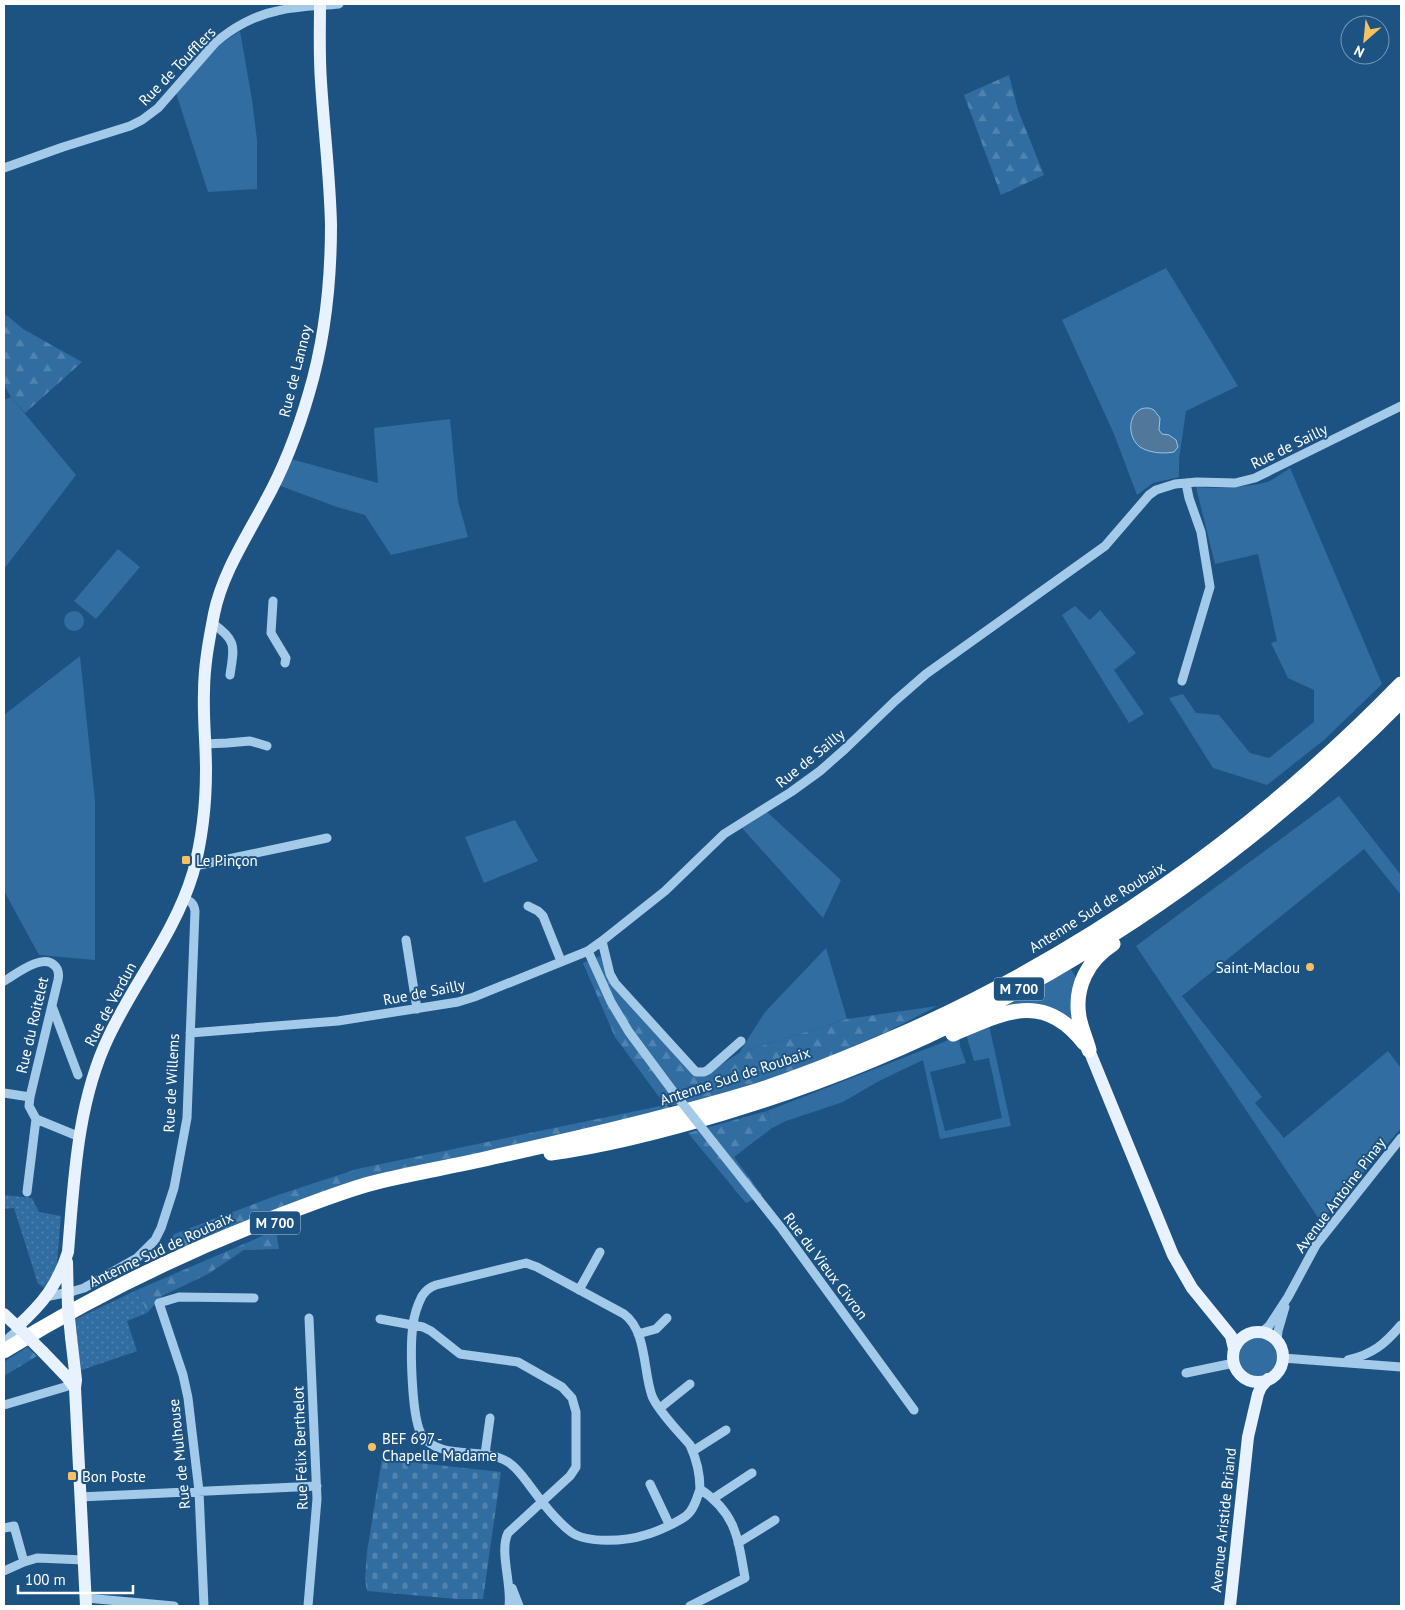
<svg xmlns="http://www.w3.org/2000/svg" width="1405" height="1610" viewBox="0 0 1405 1610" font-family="'PT Sans',sans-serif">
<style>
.green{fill:#316da1}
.forest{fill:url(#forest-firs)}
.cemetery{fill:url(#cemetery-stones)}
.park{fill:url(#park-dots)}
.water{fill:#51779b;stroke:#97c6ec}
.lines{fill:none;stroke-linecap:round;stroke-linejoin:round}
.minor{stroke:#a4caea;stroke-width:9}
.major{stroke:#e7f2fe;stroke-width:12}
.highway{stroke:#fff;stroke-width:15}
.minor-bridge{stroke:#a4caea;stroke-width:9}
.major-bridge{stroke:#e7f2fe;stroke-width:12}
.poi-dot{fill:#f9c062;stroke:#1d5383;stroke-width:2}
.labels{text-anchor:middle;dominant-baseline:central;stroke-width:4;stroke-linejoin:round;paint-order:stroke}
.shield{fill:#1d5383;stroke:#bbcbda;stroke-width:1}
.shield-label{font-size:14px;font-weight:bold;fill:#fff}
.street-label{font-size:15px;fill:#fff;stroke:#1d5383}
.poi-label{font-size:15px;fill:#fff;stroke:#1d5383;text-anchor:start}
</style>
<defs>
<pattern id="forest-firs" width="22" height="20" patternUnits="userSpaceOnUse" patternTransform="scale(1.25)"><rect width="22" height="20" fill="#316da1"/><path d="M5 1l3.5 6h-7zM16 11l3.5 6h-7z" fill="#5083af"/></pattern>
<pattern id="cemetery-stones" width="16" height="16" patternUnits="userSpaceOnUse" patternTransform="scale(1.25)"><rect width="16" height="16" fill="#316da1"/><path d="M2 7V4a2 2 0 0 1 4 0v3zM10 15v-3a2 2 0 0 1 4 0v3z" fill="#5083af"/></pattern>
<pattern id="park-dots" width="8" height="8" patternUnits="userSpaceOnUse" patternTransform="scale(1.25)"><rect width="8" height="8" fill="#316da1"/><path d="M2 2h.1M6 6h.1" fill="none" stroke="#5083af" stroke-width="1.8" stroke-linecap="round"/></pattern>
</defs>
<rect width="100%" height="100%" fill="#1d5383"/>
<path class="green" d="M240,31L252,100L257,140V189L208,192L176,93L220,44Z
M1166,268L1238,386L1186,411L1179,459V477L1153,483L1137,495L1114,434L1062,320Z
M11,397L76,475L4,569V400Z
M450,419L458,501L468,537L391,555L365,515L337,507L278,485L291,459L378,483L374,428Z
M1290,468L1382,684L1324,740L1267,785L1213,768L1169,698L1183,694L1196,713L1219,715L1250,753L1269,758L1314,722V690L1288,678L1271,643L1277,641L1258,554L1215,564L1196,487C1213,489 1255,487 1270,481C1277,477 1284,472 1290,468Z
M118,549L140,567L96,619L74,601Z
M1075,606L1090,620L1100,610L1136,653L1114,670L1144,714L1129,723L1062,615Z
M64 621a10 10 0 1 1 20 0a10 10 0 1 1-20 0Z
M80,656L95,801V960L39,955L4,891V715Z
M1339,796L1401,875V895L1364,849L1182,996L1262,1097L1255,1103L1284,1138L1388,1051L1401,1068V1128L1331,1211L1319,1219L1136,946Z
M767,812L841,880L823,918L742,828Z
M515,820L538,861L484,883L465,837Z
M826,948L847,1019L739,1053L765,1012Z
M1069,966L1077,979V1025L1061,1016L988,1015Z
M989,1025L1011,1126L940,1139L923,1060L879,1081L843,1102L786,1121L772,1128L767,1111L959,1036L960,1046L966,1063L930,1072L945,1131L1002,1118L989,1058L974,1061L966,1034Z
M1237 1356a21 21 0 1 1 42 0a21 21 0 1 1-42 0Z"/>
<path class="forest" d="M1009,75L1018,110L1044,175L1001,195L964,95Z
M4,313L23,329L82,362L25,413L11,397L4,385Z
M600,956L610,981L705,1075L739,1053L847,1019L937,1006L891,1030L826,1059L693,1105H666L673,1110L473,1156L177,1254L174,1249L173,1235L177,1233L275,1196L357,1169L665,1105L615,1037L583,963Z
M767,1111L772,1128L734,1157L762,1195L746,1203L688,1133Z
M276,1230L279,1249L244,1250L208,1274L162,1296L147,1313L137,1290Z
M27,1347L37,1356L4,1376V1362Z"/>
<path class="cemetery" d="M382,1459L501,1472L483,1599H456L367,1591L365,1579L367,1552Z"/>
<path class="park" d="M4,1195L32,1198L39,1212L61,1216L56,1273L44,1287L38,1284L14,1208L4,1209Z
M137,1290L147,1313L127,1321L137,1351L79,1371L76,1319Z"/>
<path class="water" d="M1149,408L1154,410L1160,418L1159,430L1162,434L1169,435L1176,440L1178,447L1174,452C1164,454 1149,453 1140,447C1128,438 1127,416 1141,409C1143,408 1146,408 1149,408Z"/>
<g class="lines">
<path class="minor" d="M4,168L63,147L130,126L142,120L158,108L215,43C232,28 255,15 277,11C297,6 318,6 339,4
M273,601L271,633L286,658L285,663
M212,623C238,641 234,647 230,675
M1182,681L1210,587L1201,532L1189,498L1186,483
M205,744L227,743L250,741L267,746
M195,866L327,838
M528,906L538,911L543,916L561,961
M406,940L417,1009
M602,941L610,974L615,983L696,1072H704L708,1070L741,1041
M588,951L611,1002L629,1032L672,1090
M4,981C15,975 42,953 54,965C59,969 59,975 58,980L30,1097L29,1106L36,1119L80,1137
M52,1006L78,1075
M190,1033L338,1021L458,1002L474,997L588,951L602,941L665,891L724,834L791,792L820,771L845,749L895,701L926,674L1105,546L1149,495L1156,490L1175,484L1197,482L1235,483L1255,478L1401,406
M4,1093L30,1097
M713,1142L782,1229L914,1410
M27,1192L36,1119
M579,1290L600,1252
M50,1296L74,1291L84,1288L137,1258L155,1240L161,1228L174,1188L187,1118L195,911C194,903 190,901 184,898
M380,1319L423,1327L431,1331L460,1354L518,1362L562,1387L572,1398L576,1412V1467L570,1476L508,1533C499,1551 512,1585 509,1606
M1262,1332L1269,1326L1288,1297L1316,1245L1401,1138
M638,1334L656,1329L667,1318
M1277,1341L1278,1331L1285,1307
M4,1342L19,1329
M1283,1358L1401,1367
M1348,1360C1373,1354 1385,1344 1401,1325
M1186,1373L1234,1363
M4,1405L75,1384
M660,1408L690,1384
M693,1451L726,1430
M485,1454L490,1418
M650,1484L669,1524
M80,1497L317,1486
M714,1498L752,1473
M4,1528L14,1526L24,1562
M738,1543L775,1520
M4,1571L24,1562L37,1558L84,1560
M512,1588L519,1606
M86,1598L174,1606
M204,1606L199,1491L188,1398L183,1375L159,1303L179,1297L254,1298
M308,1606L317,1499L309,1318
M690,1606L745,1578C738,1538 736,1513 700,1489C700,1475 696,1458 690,1445C679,1432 658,1411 652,1396C643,1371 647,1331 624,1314L537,1267L526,1263L436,1285C430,1287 426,1290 422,1296C418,1304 414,1316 413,1325C410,1345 411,1422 423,1437C443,1461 482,1446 508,1462C519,1469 525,1480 533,1490C542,1503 559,1523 571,1532C587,1544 627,1541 645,1535C657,1532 676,1523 686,1516C694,1510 697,1498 700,1489"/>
<path class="major" d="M1089,1050L1173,1255L1192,1288L1231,1336L1234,1349
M67,1262L68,1307
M4,1314L22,1331
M17,1327C43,1303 57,1286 68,1252C74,1180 77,1102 109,1036C135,981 175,933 193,873C202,840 206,804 206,770C206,744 203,718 204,692C204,666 209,640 214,614C222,574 246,538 265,502C284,468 298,431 309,393C325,339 331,282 331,225C330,178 324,130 321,82C319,56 320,30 320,4
M1233 1357a25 25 0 1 1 50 0a25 25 0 1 1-50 0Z
M71,1337L76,1380L75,1388L86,1606
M43,1352L66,1376L75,1388
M1230,1606L1248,1437L1258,1394L1261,1387L1268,1379"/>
<path class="highway" d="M953,1034C1003,1013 1043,990 1084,1043
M1089,1050C1086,1039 1081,1028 1079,1017C1074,987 1088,960 1113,944
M551,1153C610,1145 666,1130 723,1113C980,1037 1214,891 1401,701
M4,1351C86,1300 175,1256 265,1221C300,1208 334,1194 369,1184C410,1173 452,1167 493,1157C580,1138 667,1118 753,1092C800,1077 847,1058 893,1038C1084,955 1256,833 1401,684"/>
<path class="minor-bridge" d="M672,1090L713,1142"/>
<path class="major-bridge" d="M68,1307L71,1337
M22,1331L43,1352"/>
</g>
<g class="poi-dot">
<rect x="181" y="855" width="10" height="10" rx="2.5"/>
<circle cx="1310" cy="967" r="5"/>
<circle cx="372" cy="1447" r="5"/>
<rect x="67" y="1471" width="10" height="10" rx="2.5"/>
</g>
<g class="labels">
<g class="shield">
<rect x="994" y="977.5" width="50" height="23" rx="4"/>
<rect x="250" y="1211.5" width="50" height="23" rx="4"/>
</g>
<g class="shield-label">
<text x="1019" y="989">M 700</text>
<text x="275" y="1223">M 700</text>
</g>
<g class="street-label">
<text transform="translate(177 66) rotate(-46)">Rue de Toufflers</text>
<text transform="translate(295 371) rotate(-76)">Rue de Lannoy</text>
<text transform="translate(1289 446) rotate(-26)">Rue de Sailly</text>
<text transform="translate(810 758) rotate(-39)">Rue de Sailly</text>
<text transform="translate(1097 907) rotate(-32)">Antenne Sud de Roubaix</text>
<text transform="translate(424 992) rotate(-11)">Rue de Sailly</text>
<text transform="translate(110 1004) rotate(-62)">Rue de Verdun</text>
<text transform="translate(32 1025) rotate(-77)">Rue du Roitelet</text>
<text transform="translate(735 1076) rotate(-18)">Antenne Sud de Roubaix</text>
<text transform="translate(171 1083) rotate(-87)">Rue de Willems</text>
<text transform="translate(1340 1195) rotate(-53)">Avenue Antoine Pinay</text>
<text transform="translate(161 1249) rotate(-25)">Antenne Sud de Roubaix</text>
<text transform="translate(826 1266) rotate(53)">Rue du Vieux Civron</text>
<text transform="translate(300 1448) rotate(-92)">Rue Félix Berthelot</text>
<text transform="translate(179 1454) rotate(-96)">Rue de Mulhouse</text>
<text transform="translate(1223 1520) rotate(-84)">Avenue Aristide Briand</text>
</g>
<g class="poi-label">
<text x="196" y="860">Le Pinçon</text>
<text x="1300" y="967" text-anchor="end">Saint-Maclou</text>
<text x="382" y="1438">BEF 697 -<tspan x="382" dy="17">Chapelle Madame</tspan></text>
<text x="82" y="1476">Bon Poste</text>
</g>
</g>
<rect width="1405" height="1610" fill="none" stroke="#ffffff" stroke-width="10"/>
<g transform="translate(1365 40) rotate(207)"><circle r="24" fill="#1d5383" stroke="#7798b5"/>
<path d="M0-4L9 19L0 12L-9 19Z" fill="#f9c062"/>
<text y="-8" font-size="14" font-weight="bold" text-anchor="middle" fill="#ffffff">N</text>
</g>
<path d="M18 1585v8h115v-8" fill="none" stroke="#ffffff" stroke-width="2.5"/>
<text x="25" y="1585" font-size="15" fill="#ffffff" stroke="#1d5383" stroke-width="4" paint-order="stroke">100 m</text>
</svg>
